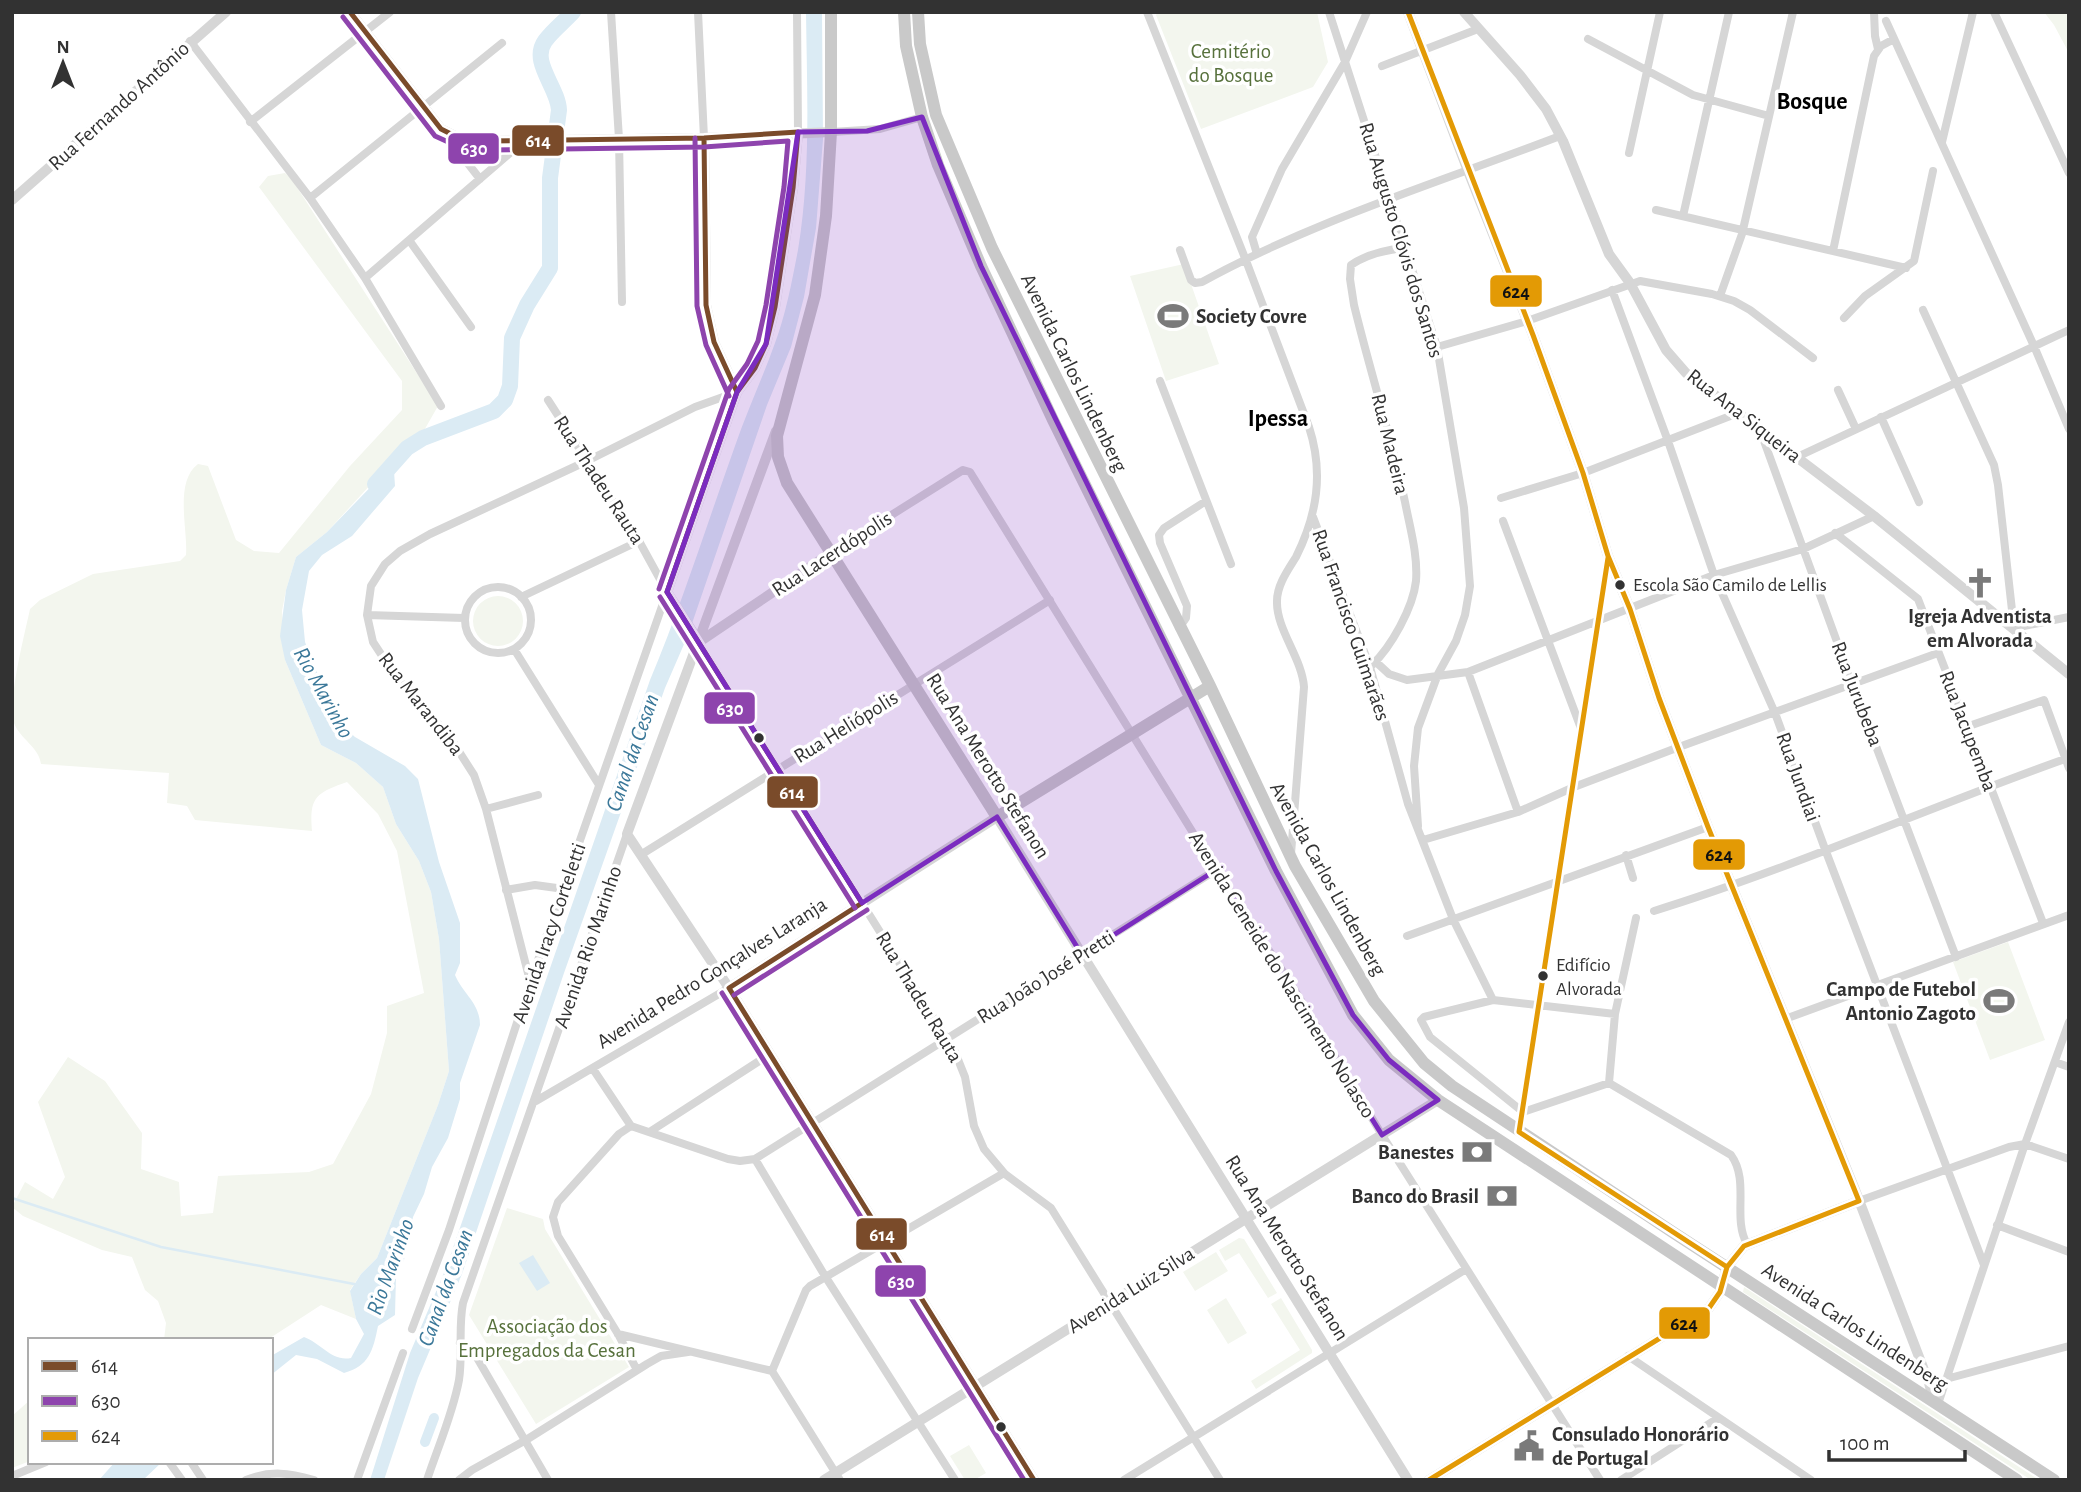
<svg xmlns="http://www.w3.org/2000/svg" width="2081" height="1492" viewBox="0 0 2081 1492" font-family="'Alegreya Sans',sans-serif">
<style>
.green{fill:#f3f6ee}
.water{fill:#dbebf4}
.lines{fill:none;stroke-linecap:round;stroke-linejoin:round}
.stream{stroke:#dbebf4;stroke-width:2.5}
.canal{stroke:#dbebf4;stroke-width:10}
.river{stroke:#dbebf4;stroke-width:16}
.minor{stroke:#d6d6d6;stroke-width:8}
.tertiary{stroke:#d6d6d6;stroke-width:10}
.primary{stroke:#c9c9c9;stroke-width:12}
.bus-1-casing{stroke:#fff;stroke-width:10}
.bus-2-casing{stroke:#fff;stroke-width:10}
.bus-3-casing{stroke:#fff;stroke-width:10}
.bus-1{stroke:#7a4b2a;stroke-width:5}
.bus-2{stroke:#8e44ad;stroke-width:5}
.bus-3{stroke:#e39a05;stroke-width:5}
.marked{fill:#7b2cbf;fill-opacity:0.2;stroke:#7b2cbf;stroke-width:5;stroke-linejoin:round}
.bus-dot{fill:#323232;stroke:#fff;stroke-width:2.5}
.labels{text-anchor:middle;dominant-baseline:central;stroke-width:7;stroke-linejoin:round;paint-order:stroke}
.bus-label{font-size:19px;fill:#323232;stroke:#fff;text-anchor:start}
.park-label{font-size:21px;fill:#57713c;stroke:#fff}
.street-label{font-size:21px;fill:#323232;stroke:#fff}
.poi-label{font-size:21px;font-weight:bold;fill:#323232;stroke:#fff;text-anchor:end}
.water-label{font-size:23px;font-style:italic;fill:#3b7899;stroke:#fff}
.quarter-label{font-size:24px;font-weight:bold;fill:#000;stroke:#fff}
.line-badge{stroke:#fff;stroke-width:2.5}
.badge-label{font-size:19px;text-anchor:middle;font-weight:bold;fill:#fff}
.pale-badge-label{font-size:19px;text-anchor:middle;font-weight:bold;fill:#111}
</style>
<rect width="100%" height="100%" fill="#fff"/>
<path class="green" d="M1158,12H1317L1328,62L1313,87L1201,129L1156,15Z
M2044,12H2069V53L2054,25Z
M285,173L291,178L438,406L418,441L372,483L327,532L296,557L286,590L282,611L285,660L321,745L356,763L383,787L396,824L419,861L431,892L439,939L449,1071L438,1105L377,1258L361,1274L350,1290L356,1319L321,1305L267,1340H164L166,1323L158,1301L145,1290L132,1257L102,1250L23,1216L12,1207L25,1182L53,1199L65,1177L38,1102L68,1057L105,1081L142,1133L141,1169L179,1182L181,1216L213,1213L218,1176L309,1172L333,1164L371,1094L387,1033V1006L424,993L397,851L378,814L347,782C316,793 309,797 312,831L195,820L187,806L167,803L169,773L41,764C39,747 20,739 14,723C7,702 25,633 30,609L40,600L93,574L180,561L186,555C188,529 174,482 198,464L208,466L236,540L254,551L279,553L350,466L402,410V381L259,187L268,176Z
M1184,264L1219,364L1166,381L1130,276Z
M473 621a25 25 0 1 1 50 0a25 25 0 1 1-50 0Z
M2008,942L2045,1040L1990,1060L1953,962Z
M507,1208L543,1219L545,1229L629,1367L536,1424L469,1315Z
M1239,1238L1244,1239L1277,1293L1268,1298L1239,1253L1225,1261L1219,1250Z
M1216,1252L1228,1271L1195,1291L1183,1272Z
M1744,1287L2039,1480H2031L1743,1292Z
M1226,1298L1247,1333L1228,1344L1207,1310Z
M1281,1298L1312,1350V1353L1256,1389L1251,1381L1300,1350L1271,1304Z
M30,1400V1461L12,1468V1416Z
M969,1445L986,1473L974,1480H965L950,1456Z"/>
<path class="water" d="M806,12H822L823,139L816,228L804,297L791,347L767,405L688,635L665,688L564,973L462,1274L418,1378L384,1480H370L410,1353L446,1268L650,680C682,604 707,524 735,446C747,411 763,377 775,343C786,314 792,281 798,250C811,172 807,91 806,12Z
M387,470L394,471L395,486L352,536L322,555L309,571L302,610L305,642L327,697L344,727L355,737L405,766L418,779L439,862L460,923V963L455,975C463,994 480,1003 480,1025L460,1083V1099L448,1138L432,1167L424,1194L413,1217L404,1260L396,1276L395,1315L378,1326C373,1351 369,1366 344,1373L317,1359L296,1355L271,1375V1356L304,1337C321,1343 332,1362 351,1358L364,1334L356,1319L350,1291L361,1274L377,1258L438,1105L449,1071L439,939L431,892L419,861L396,824L383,787L356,763L321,745L285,660L280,636L286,590L296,557L327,532Z
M533,1255L550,1283L537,1291L519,1263Z
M115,1462H162L143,1480H99Z"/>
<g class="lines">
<path class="stream" d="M12,1198L161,1247L354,1284"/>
<path class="canal" d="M425,1442L434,1418"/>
<path class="river" d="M375,484L407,448L423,438L494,411L505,400L510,386L512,338L527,305L550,268V178L559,110C558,87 530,62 545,41C553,30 564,22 573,12"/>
<path class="minor" d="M611,12L619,139L622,302
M698,12L704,138
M797,12L798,132
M1147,12L1245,258L1309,427C1324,473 1317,515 1296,557C1288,570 1277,585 1277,601C1276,629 1302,658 1304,687L1291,854
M1329,12L1437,347L1464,508L1470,586L1465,615L1456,641L1438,674L1418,728L1414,766L1418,826
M1874,12L1875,36L1878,49
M1994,12L2069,173
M1886,21L2034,346L2069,429
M1588,39L1693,95L1769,116
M190,41L310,198L365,278L441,406
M1382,66L1478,29
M250,122L390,12
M441,129L480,179
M831,132L880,129L922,117
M1942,142L1973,12
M1629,153L1660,12
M310,198L502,43
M1656,210L1906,268
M1683,216L1729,12
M409,240L471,327
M1180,250L1191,280L1195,283L1202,282C1315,220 1440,182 1560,136
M1833,251L1874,56L1881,46L1894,39
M1257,254L1252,237L1282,169L1345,62L1367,12
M365,278L524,141
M1612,290L1668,441L1714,575L1775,713L1825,849L1984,1265
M1720,296L1742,234L1793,12
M1923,310L1994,465L1998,485L2014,628L2069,617
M1844,318L1865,296L1914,261L1933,171
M1437,347L1527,321L1640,281L1712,294L1734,301L1750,310L1813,358
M1160,381L1231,564
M1838,390L1856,429
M1881,417L1919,502
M1760,430L1852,683L1956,957
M1797,457L2069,330
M1501,498L1583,473L1738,413
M1313,517L1370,667L1408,804L1453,919L1493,1000
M1503,521L1582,731
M1835,533L1918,599L2043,923
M831,553L963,470L970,472L1216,870L1291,984L1382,1135L1600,1480
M465 620a33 33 0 1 1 66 0a33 33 0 1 1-66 0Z
M521,597L639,541
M367,615L464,618
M1179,628L1186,618L1187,606L1160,543L1159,535L1164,528L1206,501
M699,642L955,1052L965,1077L974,1126L984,1149L1005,1174L1051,1208L1220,1480
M514,649L599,785
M1376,662L1389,674L1407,680L1468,672L1714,575L1803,549L1874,516
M1372,665C1391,647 1413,608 1416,581C1418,555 1410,528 1405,502C1391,436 1370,371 1354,305L1350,279L1351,265C1367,254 1385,250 1404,248
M1468,672L1518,812
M1966,727L2044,700L2069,768
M486,809L538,795
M1423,840L1518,812L1574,787L1679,747L1938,653
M642,854L1050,600
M1626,855L1633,878
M506,890L535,885L564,889
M1654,911C1793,868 1927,808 2065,759
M1407,936L1708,827
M530,981L486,809L474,775L449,736L396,677L373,642L367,615L371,586L385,564L400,551L430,534L587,461L695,407L737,392
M1785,1019L2069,915
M2055,1062L2069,1067
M593,1069L631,1126
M1609,1083L1523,1112L1430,1037L1421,1020L1424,1017L1493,1000L1615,1014
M1609,1083L1731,1155C1750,1181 1732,1218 1747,1244
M1609,1083L1615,1014L1636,918
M536,1101L729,988
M651,1131L770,1054
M1519,1132L1608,556
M755,1159L825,1276L955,1480
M1859,1201L2009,1147L2025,1144L2069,1159
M1997,1225L2069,1252
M412,1329L449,1230L530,983L667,592L639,541L548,400
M618,1334L772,1371
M460,1343L476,1356L548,1480
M1628,1356L1811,1480
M637,1370L618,1334L558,1236L553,1217L558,1202L619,1134L631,1126L728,1159L740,1161L755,1159L1216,870
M772,1371L806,1290L810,1286L1004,1173
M772,1371L840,1480
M1946,1379L2069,1346
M1938,1404L2025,1144L2069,1022
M169,1462L182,1480
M191,1462L203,1480
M12,1476L46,1462
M246,1480C271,1470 289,1473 314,1480
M357,1480L403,1353
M427,1480C438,1447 453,1413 459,1380C463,1354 458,1328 463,1303L627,834
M459,1480L472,1470L526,1440L647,1364L661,1356L688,1352
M1124,1480L1466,1269
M1621,1480L1718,1418"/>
<path class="tertiary" d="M350,12L441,129L461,139L490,141L704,138L831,132
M1408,12L1468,171L1533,335L1583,473L1608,556L1630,609L1659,698L1708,827L1855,1190L1929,1383L1934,1402
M1464,12L1520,75L1546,109L1563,141L1609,254L1630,283L1666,350L1686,373L1874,516L2069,674
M704,138L706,305L714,342L737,392
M12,200L226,12
M776,431L627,834L729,988L1034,1480
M699,642L667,592L737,392L755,368L766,344L775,307L793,188L798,132
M699,642L831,553
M729,988L997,817L1408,1480
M824,1480L1438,1100
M1429,1480L1709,1308L1720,1292L1727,1267L1744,1246L1859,1201"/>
<path class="primary" d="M831,12V132L826,216L815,295L777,436L778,457L787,483L997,817L1210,686
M904,12L906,46L922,117L938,165L981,266L1053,420L1276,871L1353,1015L1389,1060L1438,1100L2017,1480
M918,12L920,44L936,115L992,248L1210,686L1295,866L1374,1001L1424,1063L1452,1086L1674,1233L2054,1480"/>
<g class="bus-1-casing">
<path id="bus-1" d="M350,12L441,129L461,139L490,141L704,138L798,132L793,188L775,307L766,344L755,368L737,392L667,592
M704,138L706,305L714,342L737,392
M667,592L862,903
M729,988L1034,1480
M729,988L862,903"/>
</g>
<g class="bus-2-casing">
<path id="bus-2" d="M343,17L435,136L459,147L490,150L704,147L788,141L784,187L766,305L758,341L747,364L729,389L659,589
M695,138L697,306L706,345L729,396
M660,597L855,908
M722,993L1024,1480
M734,995L867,910"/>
</g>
<g class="bus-3-casing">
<path id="bus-3" d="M1408,12L1533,335L1583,473L1608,556L1630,609L1659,698L1708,827L1859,1201L1744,1246L1727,1267L1720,1292L1709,1308L1429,1480
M1608,558L1519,1132L1727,1267"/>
</g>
<use href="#bus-1" class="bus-1"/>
<use href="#bus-2" class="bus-2"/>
<use href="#bus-3" class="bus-3"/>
</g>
<path class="marked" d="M922,117L981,266L1276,871L1353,1015L1389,1060L1438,1100L1382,1135L1216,870L1082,955L997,817L862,903L667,592L737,392L766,344L798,132L867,131Z"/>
<defs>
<g id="stadium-bare" transform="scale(2.415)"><path d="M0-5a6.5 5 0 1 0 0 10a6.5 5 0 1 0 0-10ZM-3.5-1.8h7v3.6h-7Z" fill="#7a7a7a" stroke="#fff" stroke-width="2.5" paint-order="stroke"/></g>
<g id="church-bare" transform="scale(2.415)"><path d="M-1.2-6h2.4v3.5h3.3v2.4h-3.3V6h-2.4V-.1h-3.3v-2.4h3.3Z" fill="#7a7a7a" stroke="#fff" stroke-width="2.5" paint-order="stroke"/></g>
<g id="bank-bare" transform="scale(2.415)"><path d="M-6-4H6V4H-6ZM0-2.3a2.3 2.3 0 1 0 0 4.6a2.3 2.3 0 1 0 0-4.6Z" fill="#7a7a7a" stroke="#fff" stroke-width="2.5" paint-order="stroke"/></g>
<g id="civic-bare" transform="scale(2.415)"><path d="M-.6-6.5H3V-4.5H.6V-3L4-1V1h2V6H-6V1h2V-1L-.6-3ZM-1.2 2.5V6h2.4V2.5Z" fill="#7a7a7a" stroke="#fff" stroke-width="2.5" paint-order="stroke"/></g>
</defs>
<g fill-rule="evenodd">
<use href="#stadium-bare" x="1173" y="316"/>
<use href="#church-bare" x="1980" y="583"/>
<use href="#stadium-bare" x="1999" y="1001"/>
<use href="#bank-bare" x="1477" y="1152"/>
<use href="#bank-bare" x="1502" y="1196"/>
<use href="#civic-bare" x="1529" y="1446"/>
</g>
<g class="bus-dot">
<circle cx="1620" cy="585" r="6"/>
<circle cx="759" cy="738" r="6"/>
<circle cx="1543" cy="976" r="6"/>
<circle cx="1001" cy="1427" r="6"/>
</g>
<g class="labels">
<g class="bus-label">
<text x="1633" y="585">Escola São Camilo de Lellis</text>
<text x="1556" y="965">Edifício<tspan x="1556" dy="24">Alvorada</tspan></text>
</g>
<g class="park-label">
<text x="1231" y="51">Cemitério<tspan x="1231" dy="24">do Bosque</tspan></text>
<text x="547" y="1326">Associação dos<tspan x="547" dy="24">Empregados da Cesan</tspan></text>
</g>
<g class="street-label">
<text transform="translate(119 106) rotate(-42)">Rua Fernando Antônio</text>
<text transform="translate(1401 240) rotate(73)">Rua Augusto Clóvis dos Santos</text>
<text transform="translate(1074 373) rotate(64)">Avenida Carlos Lindenberg</text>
<text transform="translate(1744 416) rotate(38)">Rua Ana Siqueira</text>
<text transform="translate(1390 444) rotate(76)">Rua Madeira</text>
<text transform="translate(599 480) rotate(57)">Rua Thadeu Rauta</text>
<text transform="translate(832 554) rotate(-33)">Rua Lacerdópolis</text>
<text transform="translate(1351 625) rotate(71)">Rua Francisco Guimarães</text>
<text transform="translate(1857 694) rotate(69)">Rua Jurubeba</text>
<text transform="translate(421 704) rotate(52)">Rua Marandiba</text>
<text transform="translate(846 727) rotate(-32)">Rua Heliópolis</text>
<text transform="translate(1968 731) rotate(69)">Rua Jacupemba</text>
<text transform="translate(988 766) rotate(58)">Rua Ana Merotto Stefanon</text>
<text transform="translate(1798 777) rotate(70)">Rua Jundiai</text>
<text transform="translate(1328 879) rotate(61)">Avenida Carlos Lindenberg</text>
<text transform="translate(549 933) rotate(-71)">Avenida Iracy Corteletti</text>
<text transform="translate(588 947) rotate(-71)">Avenida Rio Marinho</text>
<text transform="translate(712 973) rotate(-32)">Avenida Pedro Gonçalves Laranja</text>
<text transform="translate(1282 975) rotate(58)">Avenida Geneide do Nascimento Nolasco</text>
<text transform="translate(1046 977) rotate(-32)">Rua João José Pretti</text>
<text transform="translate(919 997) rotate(59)">Rua Thadeu Rauta</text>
<text transform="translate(1287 1248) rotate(58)">Rua Ana Merotto Stefanon</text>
<text transform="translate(1131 1290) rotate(-32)">Avenida Luiz Silva</text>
<text transform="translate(1855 1327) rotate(33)">Avenida Carlos Lindenberg</text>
</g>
<g class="poi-label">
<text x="1196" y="316" text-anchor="start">Society Covre</text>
<text x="1980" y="616" text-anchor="middle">Igreja Adventista<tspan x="1980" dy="24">em Alvorada</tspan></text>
<text x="1976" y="989">Campo de Futebol<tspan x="1976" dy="24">Antonio Zagoto</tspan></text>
<text x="1454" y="1152">Banestes</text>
<text x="1479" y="1196">Banco do Brasil</text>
<text x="1552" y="1434" text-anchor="start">Consulado Honorário<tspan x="1552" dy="24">de Portugal</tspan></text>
</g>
<g class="water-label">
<text transform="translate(323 693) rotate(61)">Rio Marinho</text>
<text transform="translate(633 753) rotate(-71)">Canal da Cesan</text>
<text transform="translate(391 1267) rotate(-70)">Rio Marinho</text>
<text transform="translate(446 1288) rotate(-70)">Canal da Cesan</text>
</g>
<g class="quarter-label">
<text x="1812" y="102">Bosque</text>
<text x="1278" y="419">Ipessa</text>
</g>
</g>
<g class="line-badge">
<rect x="511" y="124" width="54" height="33" rx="7" fill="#7a4b2a"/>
<rect x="447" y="132" width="53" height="33" rx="7" fill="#8e44ad"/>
<rect x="1489" y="274" width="54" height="34" rx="7" fill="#e39a05"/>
<rect x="703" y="691" width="53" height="34" rx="7" fill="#8e44ad"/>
<rect x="766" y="775" width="53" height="34" rx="7" fill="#7a4b2a"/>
<rect x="1692" y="838" width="54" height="33" rx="7" fill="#e39a05"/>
<rect x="855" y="1217" width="53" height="34" rx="7" fill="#7a4b2a"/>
<rect x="874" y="1264" width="53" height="34" rx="7" fill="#8e44ad"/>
<rect x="1658" y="1306" width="53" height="34" rx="7" fill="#e39a05"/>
</g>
<g class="badge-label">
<text x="538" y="147">614</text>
<text x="474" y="155">630</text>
<text x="730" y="715">630</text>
<text x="792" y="799">614</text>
<text x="882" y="1241">614</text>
<text x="901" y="1288">630</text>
</g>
<g class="pale-badge-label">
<text x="1516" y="298">624</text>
<text x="1719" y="861">624</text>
<text x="1684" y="1330">624</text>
</g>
<rect width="2081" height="1492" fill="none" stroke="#323232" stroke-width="28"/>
<rect x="28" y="1338" width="245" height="126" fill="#ffffff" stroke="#adadad" stroke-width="2"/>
<rect x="42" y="1361" width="35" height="10" fill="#7a4b2a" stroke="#adadad" stroke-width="2"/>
<text x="91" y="1373" font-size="21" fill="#323232">614</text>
<rect x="42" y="1396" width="35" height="10" fill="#8e44ad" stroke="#adadad" stroke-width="2"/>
<text x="91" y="1408" font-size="21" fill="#323232">630</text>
<rect x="42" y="1431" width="35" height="10" fill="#e39a05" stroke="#adadad" stroke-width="2"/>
<text x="91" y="1443" font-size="21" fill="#323232">624</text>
<g transform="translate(63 63)" stroke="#ffffff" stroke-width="5" paint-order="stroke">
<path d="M0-5L12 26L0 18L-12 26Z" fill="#323232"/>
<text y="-10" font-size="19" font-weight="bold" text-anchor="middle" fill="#323232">N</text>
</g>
<path d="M1829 1450v10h136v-10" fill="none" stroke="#323232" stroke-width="3.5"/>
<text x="1840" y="1450" font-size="21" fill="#323232" stroke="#ffffff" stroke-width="5" paint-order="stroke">100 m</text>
</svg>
